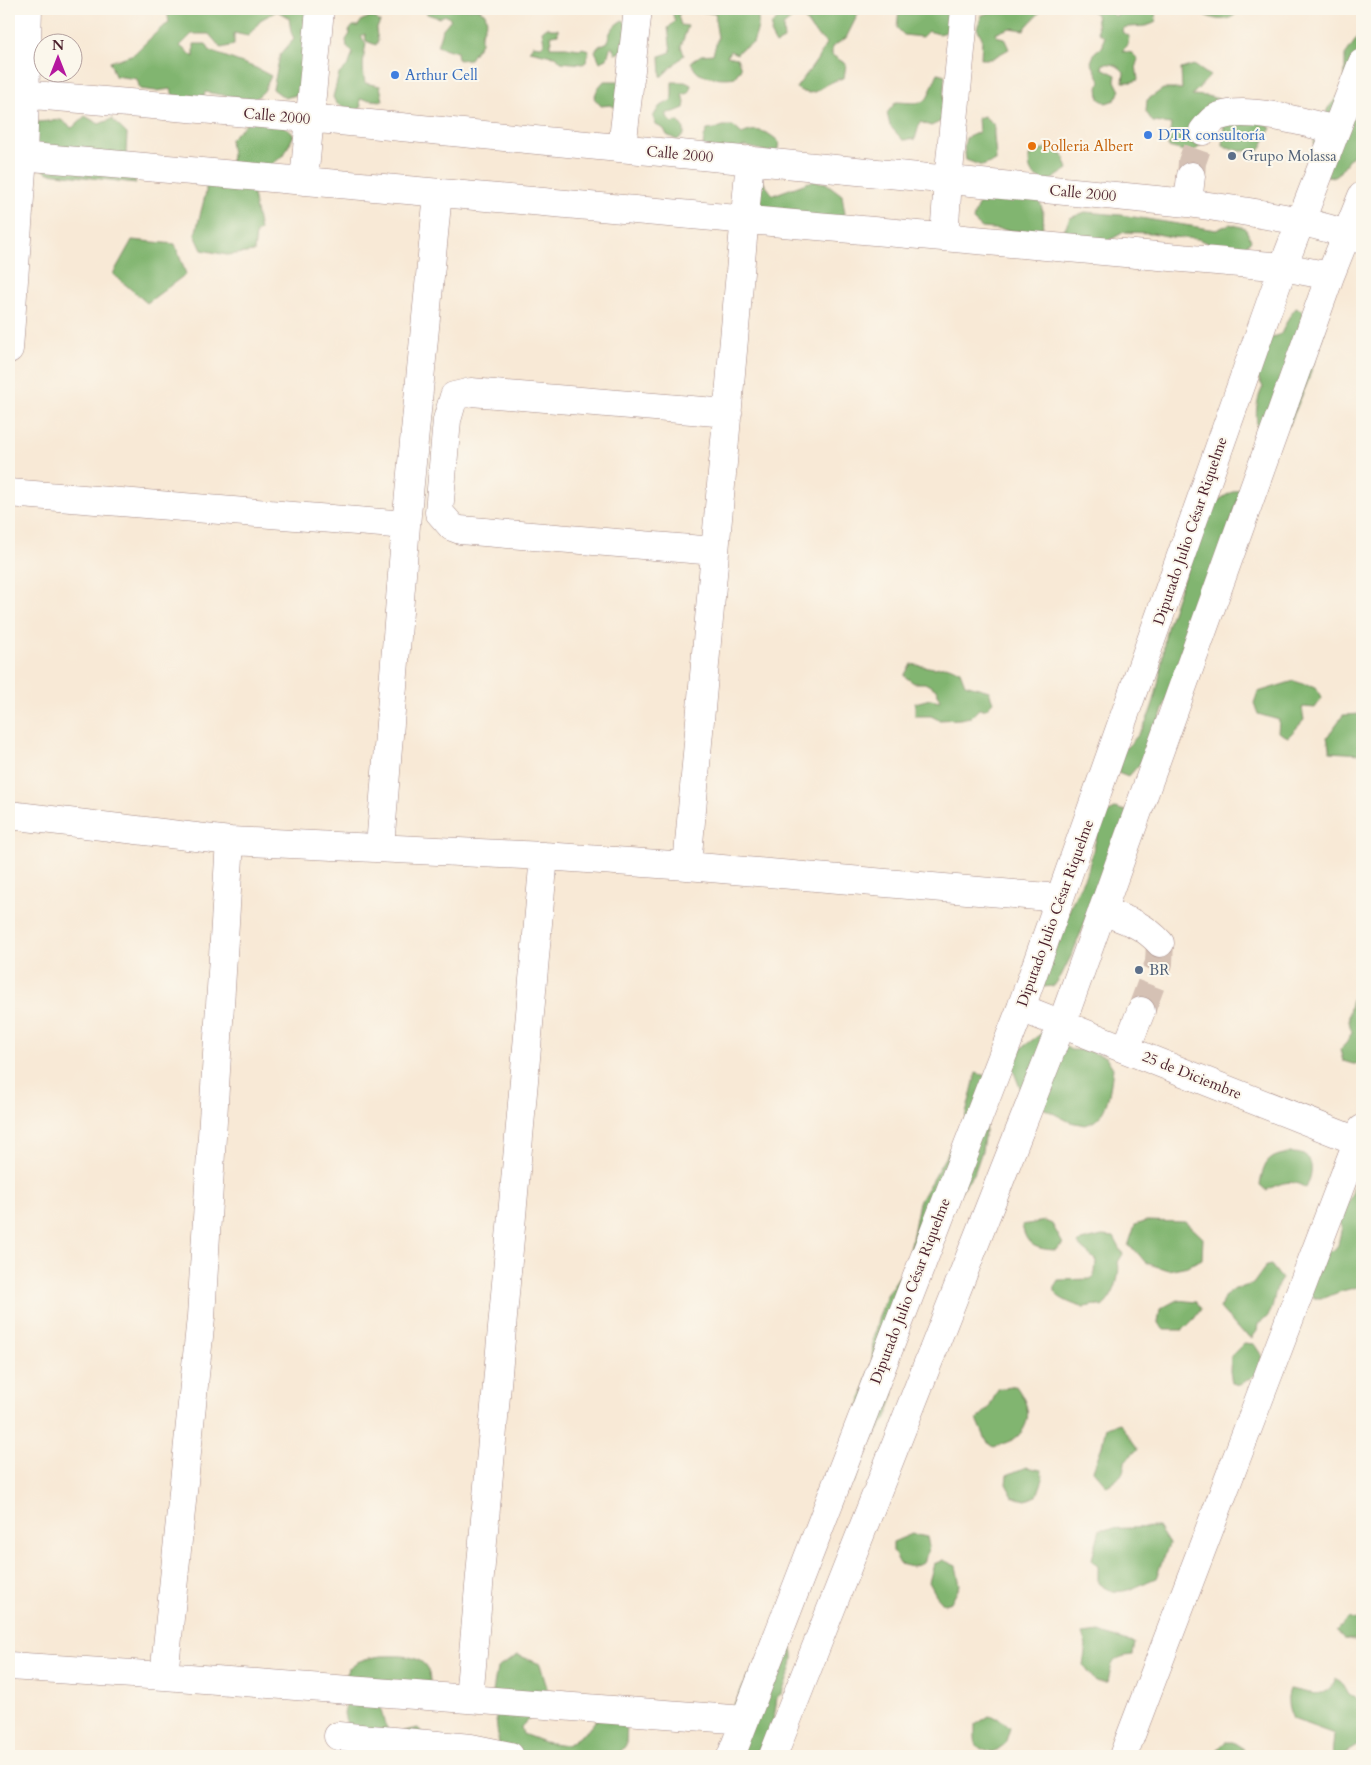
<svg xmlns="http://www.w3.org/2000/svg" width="1371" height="1765" viewBox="0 0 1371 1765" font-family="Cardo,serif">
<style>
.forest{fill:#81b570;stroke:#666a4e}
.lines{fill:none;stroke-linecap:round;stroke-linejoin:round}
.minor-tunnel{stroke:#d5c1b4;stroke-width:28;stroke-dasharray:28 14;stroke-linecap:butt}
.minor-casing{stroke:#a18480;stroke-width:29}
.minor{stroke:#fff;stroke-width:28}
.shop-dot{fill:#3f7fe0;stroke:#fbf7ec;stroke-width:2}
.food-dot{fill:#e8710a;stroke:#fbf7ec;stroke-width:2}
.service-dot{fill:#5c6f8a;stroke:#fbf7ec;stroke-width:2}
.labels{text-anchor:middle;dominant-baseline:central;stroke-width:4;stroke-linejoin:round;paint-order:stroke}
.shop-label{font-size:15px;fill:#366cbe;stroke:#fbf7ec;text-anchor:start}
.street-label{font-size:15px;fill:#4a1f2b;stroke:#fbf7ec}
.food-label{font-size:15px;fill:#c56008;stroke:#fbf7ec;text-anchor:start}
.service-label{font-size:15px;fill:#4e5e75;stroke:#fbf7ec;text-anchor:start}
</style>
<rect width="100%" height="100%" fill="#fbf7ec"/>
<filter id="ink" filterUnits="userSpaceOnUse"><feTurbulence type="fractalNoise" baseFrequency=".02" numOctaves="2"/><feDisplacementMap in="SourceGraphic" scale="10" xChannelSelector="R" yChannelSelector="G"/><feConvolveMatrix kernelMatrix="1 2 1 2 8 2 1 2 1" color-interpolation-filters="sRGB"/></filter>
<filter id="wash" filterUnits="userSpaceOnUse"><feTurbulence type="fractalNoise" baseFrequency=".0096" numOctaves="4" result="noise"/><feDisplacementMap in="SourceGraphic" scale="20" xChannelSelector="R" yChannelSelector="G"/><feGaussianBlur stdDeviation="1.12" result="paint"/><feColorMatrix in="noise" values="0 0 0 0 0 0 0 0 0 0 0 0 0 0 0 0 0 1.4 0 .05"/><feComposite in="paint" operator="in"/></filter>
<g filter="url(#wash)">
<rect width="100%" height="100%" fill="#f8e9d6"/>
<path class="forest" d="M167,9H286L287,10L310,9L313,17L304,27L309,34L304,93L285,98L273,89L280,55L294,39L291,32L289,18L277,11L262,19L248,36L234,33V45L221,48L209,34H192L180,46L194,57V44H206L210,51L256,68L271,76L264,91L252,102L241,98L205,92L203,100L173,96L171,89L156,91L140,89L137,79L115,76L110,62L134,54L160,29L169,23Z
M426,9H481L480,11L485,13L487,21L481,35V43L470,59L458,60L457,52L437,46L442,30L451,19L445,15L439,18L427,14Z
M671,9H682V11L678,16L681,25L688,26L681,46L684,55L661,77L660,56L671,52L668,28L675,21Z
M688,9H754C762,20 757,31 753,43L741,49L737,54L730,51L727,56L737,58L741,68L735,77C728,79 702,78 697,72C694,70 693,65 691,62L701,55L713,54L718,38L715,19L716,14Z
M782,9H816L825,13C836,6 848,8 858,14L846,38L832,47V55L846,64L844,78C840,79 836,80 832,82C817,89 813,99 796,88C806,74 820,59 826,43L813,31L804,18H793L783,26L784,40L776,44L771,35L772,24L782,15Z
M899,9H952V23L947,32L939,34L928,31L922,37L904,35L897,28Z
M1000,9H1042C1037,17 1030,21 1024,30L1010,28L996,33V36L1004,38L1009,49L991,59H981L982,38L977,28L982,15Z
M1093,9H1108L1114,16L1118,15L1115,10L1116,9H1152L1155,11L1156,22C1144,29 1136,25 1123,28L1122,32L1129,36L1128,45L1122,51L1132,53L1138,59L1136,65L1138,80L1132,82H1123L1124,72C1118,65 1112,63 1103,64L1102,68L1116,75L1115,81L1120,91L1115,100L1106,103L1099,99L1098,86L1101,82L1091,62L1095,52L1103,46L1104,37L1098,32L1096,14L1091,11Z
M1197,9H1241C1228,25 1214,20 1198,12Z
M370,17L377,19L380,22L376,30L378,41L376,45L366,41L365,34L361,36L366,44C363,58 362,68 365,83L380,86L383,101L360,99L361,108L353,112L336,103L333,97L339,74L349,64L353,52L347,47L346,40L350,34L349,31L353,26H358L362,20Z
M623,20L631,28L628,49L615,54L612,46L610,48L607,59L600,62L595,51L599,46L608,42C608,33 614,24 623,20Z
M547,27L551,29H558V34L551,35L552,42L550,43V47H566L579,49L582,48L589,50L586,62L583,64L561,62L556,56C546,56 539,52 529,51L533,45L541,46L544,43L542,31Z
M1362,31V150L1350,158L1336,177L1325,176L1314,142L1328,108L1345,89V55Z
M1194,65L1210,76L1192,95L1207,96L1219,99L1235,101L1271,128L1260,150L1241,151L1223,146L1224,126L1209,123L1199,147L1192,153L1168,147L1171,124L1153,122L1146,112L1147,100L1163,89H1182L1181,69Z
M938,73L945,75L942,121L931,126L920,122L915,139L903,140L890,126L887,113L896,102C933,104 923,105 938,73Z
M604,81H624L619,110L611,105L601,106L594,98L598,88Z
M672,82H685L691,85L689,93L682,95L685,102L684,108L674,112L667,113V118L673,123L678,121L684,129V135L677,140L667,135L664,129L656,125L653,117L659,107L672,100Z
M85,116L99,124L112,119L127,134L126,153L136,183L48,173L21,154L37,122L61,120L72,128Z
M984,116L994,125C993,137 996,148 996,161L982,166L966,160L964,146L966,138L979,132L978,118Z
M249,121L283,125L294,135L284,155L254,178L253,195L260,230L256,233L254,252L227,255L202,250L195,235L206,192V186L229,169L232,156L230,139Z
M723,126H733L742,134C756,127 768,131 779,142L777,154L745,146L733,150L703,147L704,137L707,130L715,129Z
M1046,148L1063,155L1068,169L1048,182C1031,175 1029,175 1029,156Z
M760,178L773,195L812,181L826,183L842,195L845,214L835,225L779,219L741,197Z
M995,193L1038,198C1044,211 1045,219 1041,233L982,228L973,220C976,204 981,200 995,193Z
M1085,212L1121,215L1216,230L1230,224L1245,228L1251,240L1241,251L1217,247L1198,239L1172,237L1152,233L1124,232L1103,244L1074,243L1063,232L1070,218Z
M132,240L175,244L186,274L147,303L113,274Z
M1296,308L1302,310L1304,316L1325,328L1308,381L1289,426L1261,447C1256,427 1253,405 1263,387L1257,376L1259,343L1281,334L1289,317Z
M1240,489L1220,563L1201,591L1199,616L1144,759L1128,777L1118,773L1123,750C1152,729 1158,688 1163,654C1164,644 1165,633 1168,624C1180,586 1195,549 1208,512C1217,500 1226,494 1240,489Z
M911,664L934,668L946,666L960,671L965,684L989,691L993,702L986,709H979L971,717L960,719L939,720L931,716H915V703L930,699L940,701L937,690L925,683H914L904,676Z
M1294,681L1316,688L1322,698L1315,708L1304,707L1302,708L1304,720L1288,737L1278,732L1279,720L1258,714L1254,703L1258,692Z
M1362,714V754L1330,752L1327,737L1343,715Z
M1115,808L1129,812L1073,952L1061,976L1054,986L1042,987L1072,903L1088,870L1100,824L1106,814Z
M1362,995V1064H1353L1343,1061L1340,1050L1347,1042L1352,1032C1347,1019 1348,1011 1353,998Z
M1042,1033L1071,1050H1085L1106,1057L1113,1068C1111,1083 1109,1109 1097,1119C1094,1122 1089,1124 1085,1125L1070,1122L1024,1098L1012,1067L1020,1049Z
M976,1073L993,1078L982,1151L974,1174L960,1192L917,1274L910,1250L919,1202L956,1139L965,1118Z
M1290,1153C1294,1153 1300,1153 1303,1155C1316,1161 1311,1178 1306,1188C1290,1178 1282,1183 1266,1190L1260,1185C1264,1163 1267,1156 1290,1153Z
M1362,1175V1286L1342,1291L1323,1298H1313L1308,1290L1328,1251L1334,1250L1338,1245L1342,1226L1339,1223L1345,1203C1356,1198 1351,1189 1355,1178Z
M1045,1221L1052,1224L1063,1244L1055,1250C1036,1249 1026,1246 1022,1225Z
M1146,1221L1186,1222L1203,1238L1202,1259L1188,1266L1168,1270L1146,1263L1135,1250L1128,1246L1135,1225Z
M1102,1236L1114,1237L1123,1254L1118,1262C1121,1275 1114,1298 1102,1307C1094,1303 1090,1307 1083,1307C1076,1306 1056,1298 1054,1291C1053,1287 1056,1284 1058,1280L1091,1279L1095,1273L1096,1261C1090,1254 1083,1251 1078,1244L1081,1241Z
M1271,1265L1282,1279C1269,1294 1280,1312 1258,1324L1257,1331L1252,1338L1239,1330L1220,1308L1224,1297L1235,1289L1253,1284L1266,1266Z
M899,1276L920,1285L891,1351L895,1373L893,1396L887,1417L872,1440L854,1482L831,1496L872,1364L873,1339L879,1316L887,1295Z
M1177,1300L1196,1302L1201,1309L1194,1319L1183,1330H1164L1158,1323L1160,1309Z
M1244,1343L1254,1344L1262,1356L1256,1374L1240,1385L1232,1383L1230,1371L1231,1356Z
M1016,1386C1027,1402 1034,1418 1019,1435C1014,1441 1001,1444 994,1447L987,1442L977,1419L989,1408L998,1389Z
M1120,1423L1138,1449L1125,1461C1125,1475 1118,1479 1107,1486L1093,1470L1102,1446L1106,1427Z
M1026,1467L1041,1470L1043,1479L1037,1496L1026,1500L1013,1497L1006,1484L1007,1475Z
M1158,1527L1169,1544L1156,1578C1135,1586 1119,1601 1098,1583V1567L1092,1559L1100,1529Z
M912,1534L927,1537L929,1546L924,1563L912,1567L900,1564L893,1551V1542Z
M943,1560L956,1566L960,1585L951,1602L944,1604L936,1595L929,1582L934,1564Z
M1349,1618L1362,1623V1642L1355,1640L1344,1639L1337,1631Z
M1100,1632L1124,1641L1135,1643L1133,1655C1111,1657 1112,1663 1108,1682H1096L1083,1665L1086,1646L1082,1634Z
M787,1639C800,1659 789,1672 782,1693L777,1697C775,1723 768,1734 755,1756H723L729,1712L736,1701L747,1678Z
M518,1655L540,1664L547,1688L537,1710L521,1727L523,1734L544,1742L567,1745L587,1731L602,1713L627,1722L626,1745L617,1756H500L493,1692L497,1668Z
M382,1656C398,1656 423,1653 429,1673C430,1677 430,1682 430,1686L380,1705L384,1722L390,1734L418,1728L435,1746L440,1756H350L355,1751C353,1745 344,1716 344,1713C345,1707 349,1700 348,1694C348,1690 345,1687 345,1683C343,1662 366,1658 382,1656Z
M1336,1678L1342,1683L1349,1695L1362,1702V1743L1340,1756H1332L1334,1734L1293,1719C1288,1708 1286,1700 1290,1689C1310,1692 1326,1702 1336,1678Z
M989,1716L1000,1719L1010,1728L1005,1744L993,1753C973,1747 975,1745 975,1725Z
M1225,1742H1233L1244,1749L1243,1756H1217V1750Z"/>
</g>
<g filter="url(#ink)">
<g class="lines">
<path class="minor-tunnel" d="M1191,176L1192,162L1203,131
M1141,1011L1159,963L1160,943"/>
<g class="minor-casing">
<path id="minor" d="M9,93L308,118L1188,203C1247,212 1307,218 1362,240
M1203,131C1208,125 1212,118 1220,116C1249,106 1307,123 1336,130
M622,148L638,9
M9,155L1283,267L1330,276
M304,181L320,9
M1188,203L1191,176
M944,237L948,181L965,9
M9,349L23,156L28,9
M9,493L406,525
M715,551L460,530L452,527L439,512L447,420L454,396L471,392L728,413
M9,815L230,841L544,856L687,866L1060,898
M380,847L406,525L438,193
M687,866L750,160
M1102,911C1126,920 1143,924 1160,943
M1021,1008L1362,1143
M1126,1049L1141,1011
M9,1666L164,1676L745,1720
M164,1676L201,1317L230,841
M469,1699L544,856
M338,1736L471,1748L510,1756
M731,1756L1021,1008L1283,267L1362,63
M773,1756L1062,1023L1330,276L1362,196
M1123,1756L1362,1129"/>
</g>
<use href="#minor" class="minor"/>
</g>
</g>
<g class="shop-dot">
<circle cx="395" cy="75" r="5"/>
<circle cx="1148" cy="135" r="5"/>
</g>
<circle class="food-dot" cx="1032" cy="146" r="5"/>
<g class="service-dot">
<circle cx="1232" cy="156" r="5"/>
<circle cx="1139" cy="970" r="5"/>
</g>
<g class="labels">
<g class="shop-label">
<text x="405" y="75">Arthur Cell</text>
<text x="1158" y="135">DTR consultoría</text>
</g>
<g class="street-label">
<text transform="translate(277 116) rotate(5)">Calle 2000</text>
<text transform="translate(680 154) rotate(5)">Calle 2000</text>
<text transform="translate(1083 193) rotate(5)">Calle 2000</text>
<text transform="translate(1190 531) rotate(-71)">Diputado Julio César Riquelme</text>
<text transform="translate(1055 913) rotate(-70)">Diputado Julio César Riquelme</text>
<text transform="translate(1192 1075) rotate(22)">25 de Diciembre</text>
<text transform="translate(910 1291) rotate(-69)">Diputado Julio César Riquelme</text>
</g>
<g class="food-label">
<text x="1042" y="146">Polleria Albert</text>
</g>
<g class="service-label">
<text x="1242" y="156">Grupo Molassa</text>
<text x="1149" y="970">BR</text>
</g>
</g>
<rect width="1371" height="1765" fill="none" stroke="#fbf7ec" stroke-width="30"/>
<g transform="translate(58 58)"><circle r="24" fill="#fbf7ec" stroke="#b4a19f"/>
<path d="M0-4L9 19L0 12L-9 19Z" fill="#b5179e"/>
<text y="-8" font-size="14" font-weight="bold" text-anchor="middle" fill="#4a1f2b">N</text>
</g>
</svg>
